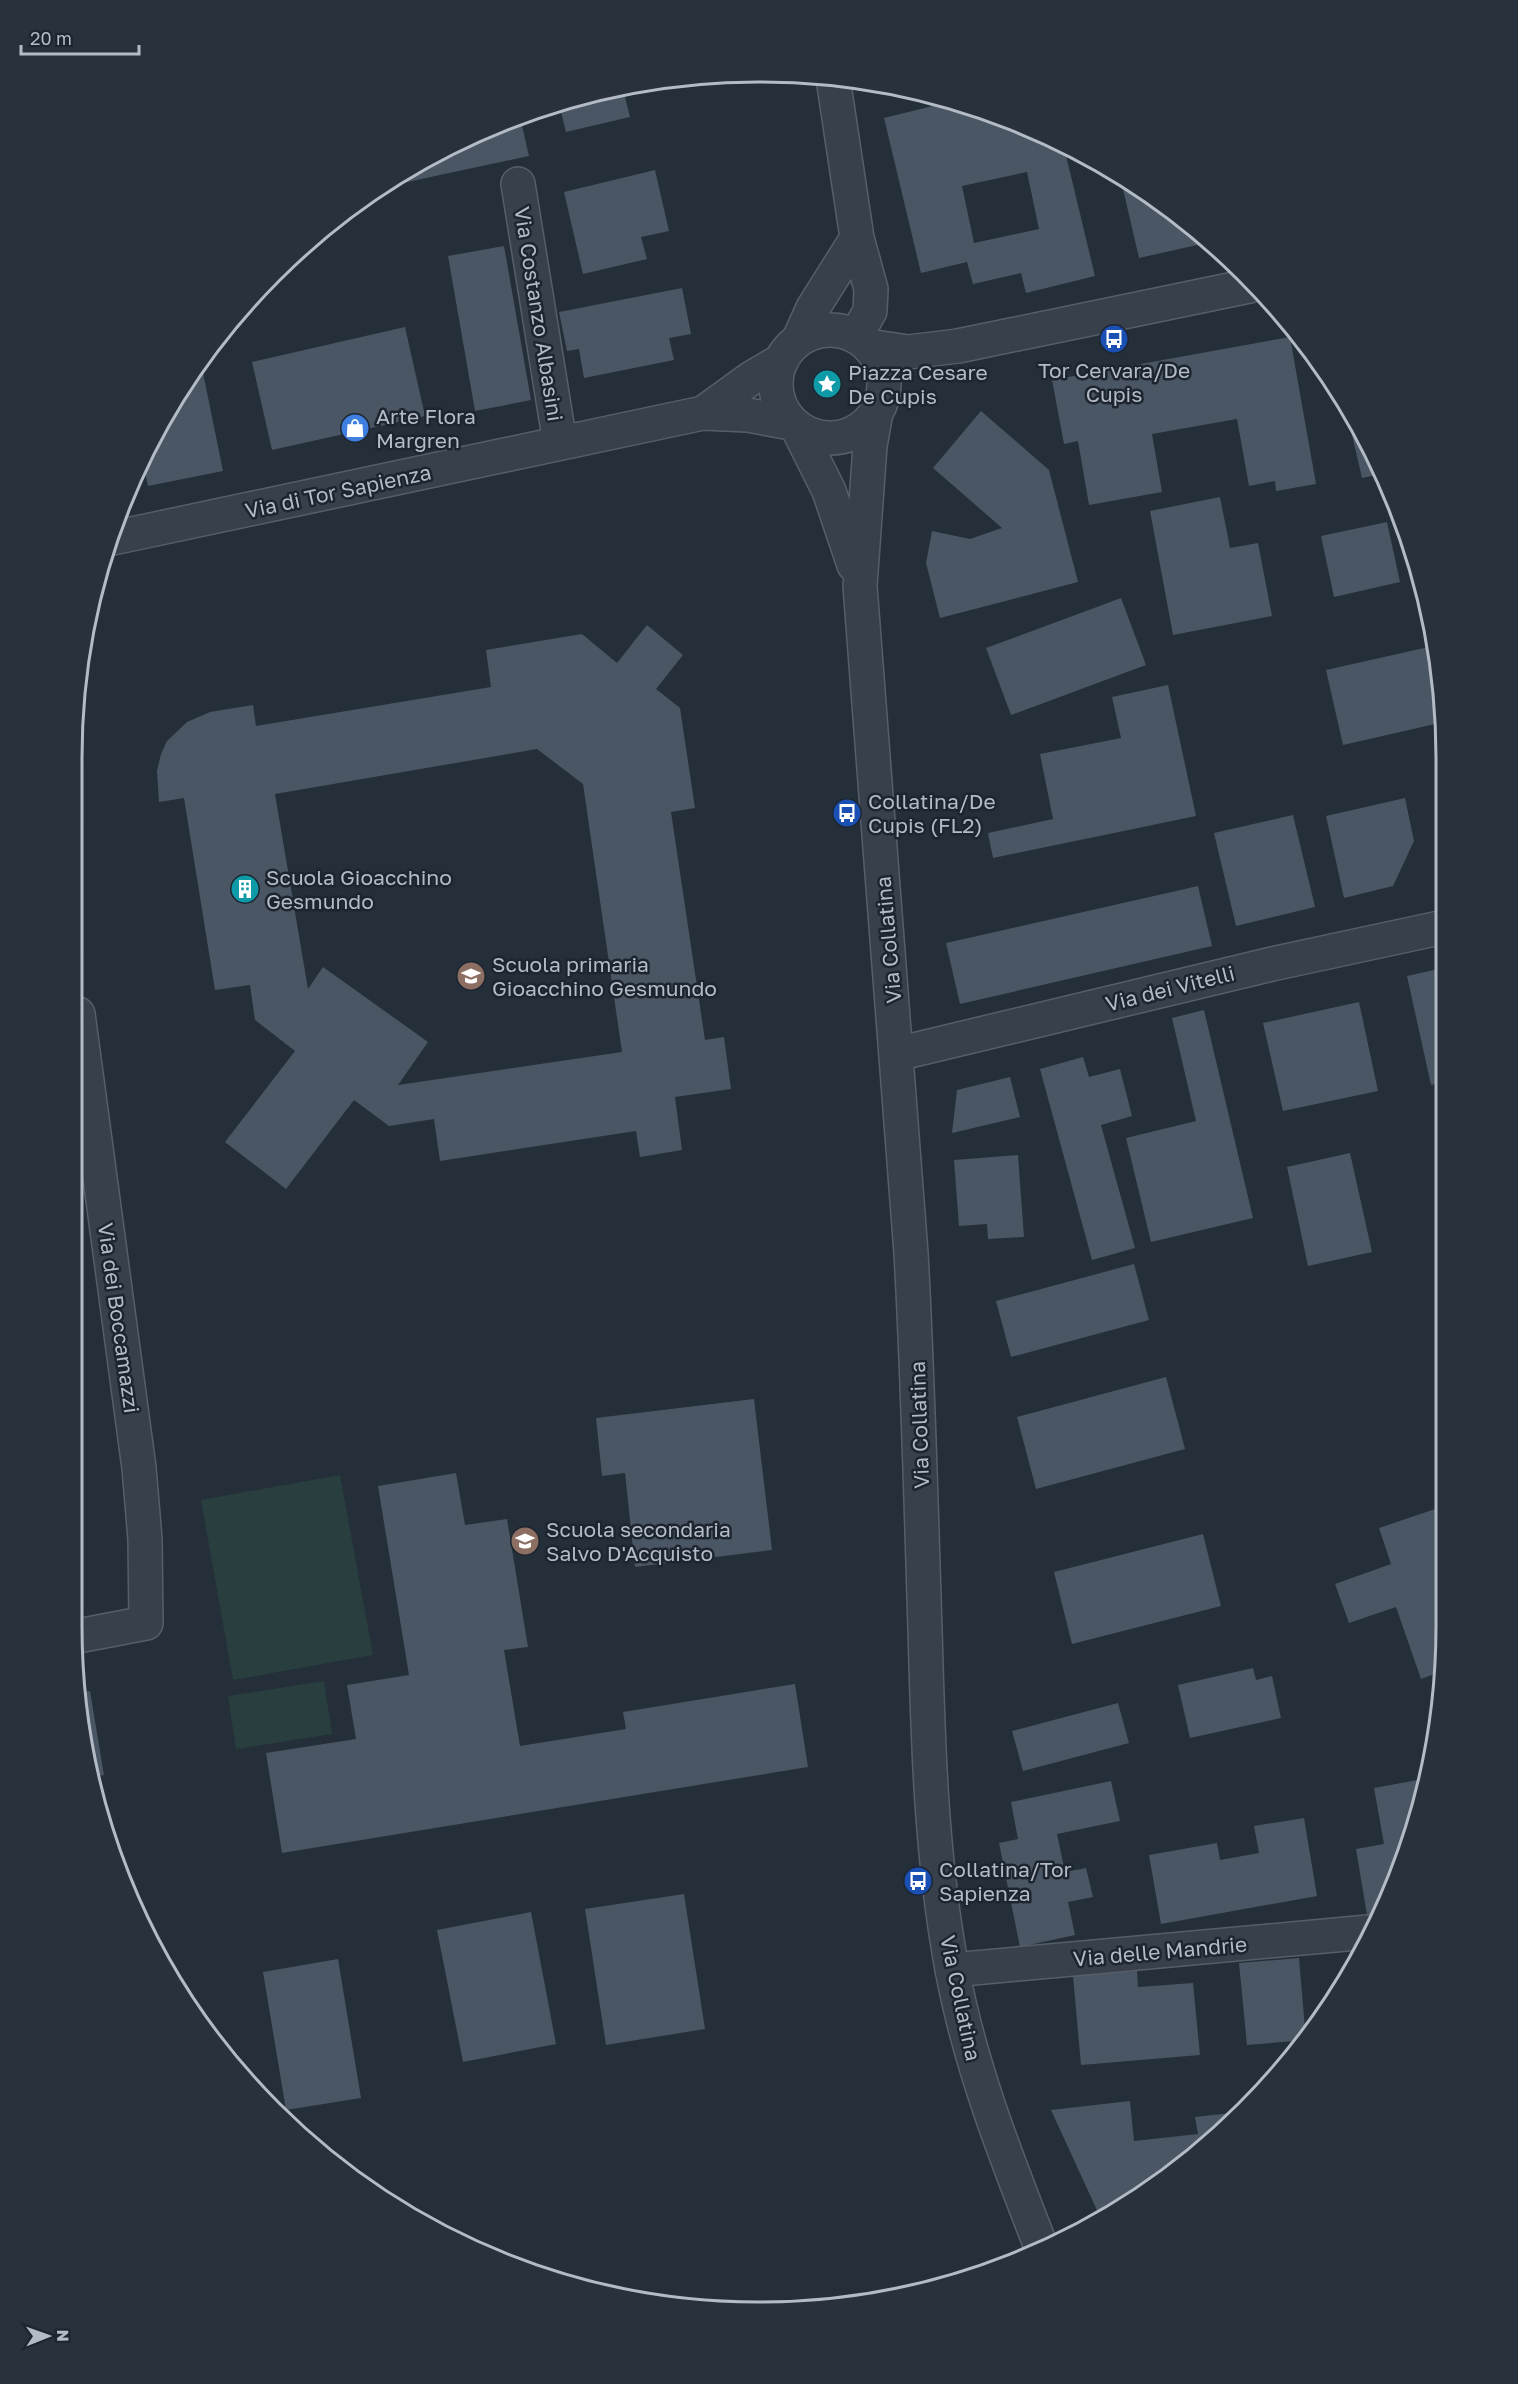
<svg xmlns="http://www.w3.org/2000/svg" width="1518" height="2384" viewBox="0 0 1518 2384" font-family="'Golos Text',sans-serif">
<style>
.green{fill:#293e3e}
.building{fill:#4a5663;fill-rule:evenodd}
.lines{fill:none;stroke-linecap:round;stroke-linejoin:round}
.minor-casing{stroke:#565f69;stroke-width:36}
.minor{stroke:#38414b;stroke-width:33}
.labels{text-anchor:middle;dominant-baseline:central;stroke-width:5;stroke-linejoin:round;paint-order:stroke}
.street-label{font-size:21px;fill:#b3bcc6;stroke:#1d2630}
.poi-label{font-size:21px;fill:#b3bcc6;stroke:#1d2630;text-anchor:start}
.rim{fill:none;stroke:#b3bcc6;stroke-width:3}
</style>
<rect width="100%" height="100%" fill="#242f3a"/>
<path class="green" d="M340,1475L373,1655L233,1680L201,1500Z
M324,1681L332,1734L236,1749L228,1696Z"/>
<path class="building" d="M623,89L630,117L566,132L559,104Z
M953,101L1063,143L1095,276L1026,293L1021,273L973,284L967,262L921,273L884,118ZM1027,172L1039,229L974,243L962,186Z
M520,117L529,156L398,184L397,177L416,164Z
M655,170L669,231L641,237L647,259L583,274L564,192Z
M1133,187L1177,214L1206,243L1139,258L1123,189Z
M504,246L531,400L475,411L448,256Z
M682,288L691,334L669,338L674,360L584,378L579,349L567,351L559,312Z
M405,327L425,416L272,450L252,362Z
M1290,337L1316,484L1276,491L1275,481L1249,486L1237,419L1152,434L1162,492L1089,505L1078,441L1064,444L1052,380Z
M201,363L223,471L148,486L143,463Z
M1346,409L1375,455L1382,474L1362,478Z
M981,411L1049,470L1078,582L940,618L926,563L932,531L970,539L1002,528L933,468Z
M1220,497L1230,548L1258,543L1272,616L1173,635L1150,511Z
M1387,522L1400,582L1334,597L1321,536Z
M1121,598L1146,665L1011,715L986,648Z
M647,625L683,655L656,689L680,708L695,808L671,812L705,1040L724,1037L731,1089L675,1097L682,1150L640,1157L636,1131L440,1161L434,1119L389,1126L354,1100L286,1189L225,1142L295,1051L255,1020L250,985L215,990L184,798L159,802L157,771L161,754L167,741L187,722L210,712L253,705L256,726L491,687L486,650L582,634L617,663ZM537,749L583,784L622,1052L398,1085L428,1042L323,967L308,989L275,794Z
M1433,646L1444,722L1343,745L1326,670Z
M1168,685L1196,816L993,858L988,833L1053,819L1040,754L1121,738L1112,697Z
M1405,798L1414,841L1393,886L1344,898L1326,816Z
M1293,815L1315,907L1236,926L1214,833Z
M1198,886L1212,946L960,1004L946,943Z
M1443,968V1082L1431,1085L1407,976Z
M1359,1002L1378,1091L1283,1111L1263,1023Z
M1204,1010L1253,1218L1151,1242L1126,1138L1196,1121L1172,1018Z
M1083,1057L1089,1077L1120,1069L1132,1116L1101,1125L1135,1248L1092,1260L1040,1069Z
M1010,1077L1020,1117L952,1133L957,1090Z
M1350,1153L1372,1252L1308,1266L1287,1167Z
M1018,1155L1024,1237L988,1239L987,1224L959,1226L954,1160Z
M1134,1264L1149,1320L1011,1357L996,1301Z
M1166,1377L1185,1449L1036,1489L1017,1417Z
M754,1399L772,1550L635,1567L625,1473L602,1476L596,1418Z
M78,1418L83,1438L78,1439Z
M456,1473L465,1525L507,1519L528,1647L504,1650L520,1746L626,1729L623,1712L795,1684L808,1767L282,1853L266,1753L356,1739L347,1685L409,1675L378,1486Z
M1438,1508L1441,1515L1440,1672L1421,1679L1396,1607L1349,1623L1335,1584L1391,1564L1379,1528Z
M1203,1534L1221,1606L1072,1644L1054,1572Z
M1253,1668L1256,1680L1272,1676L1281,1718L1190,1738L1178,1685Z
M90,1691L104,1775L92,1777L78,1715V1693Z
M1118,1703L1129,1743L1023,1771L1012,1731Z
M1423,1779L1394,1888L1379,1913L1367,1915L1356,1849L1384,1844L1374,1788Z
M1111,1781L1120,1821L1057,1834L1065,1872L1086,1868L1093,1897L1068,1902L1075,1935L1020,1947L999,1843L1018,1839L1011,1802Z
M1304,1818L1317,1896L1161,1924L1149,1855L1217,1843L1220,1860L1259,1853L1254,1826Z
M120,1844L125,1879L108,1846Z
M684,1894L705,2029L606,2045L585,1909Z
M531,1912L556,2044L463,2062L437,1930Z
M1299,1958L1306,2040L1247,2045L1239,1963Z
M338,1959L361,2098L286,2110L263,1972Z
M1137,1971L1138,1987L1193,1983L1200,2055L1081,2065L1073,1976Z
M1130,2101L1134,2141L1198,2134L1195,2117L1240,2112L1212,2141L1141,2196L1101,2219L1051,2110Z"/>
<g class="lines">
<g class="minor-casing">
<path id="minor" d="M833,78L857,238L871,289L870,311L856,336
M518,184L560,443
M776 384a54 54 0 1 1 108 0a54 54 0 1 1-108 0Z
M799,339L813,308L857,238
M868,346L908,352L958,346L1249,286
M876,412L870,446L860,586L911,1253C918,1378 921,1504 925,1629C928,1743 931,1856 952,1969C970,2066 1006,2157 1042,2249
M703,413L750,379L782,360
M798,429L829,491L854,565
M113,538L703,413L748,415L791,423
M78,1014L139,1468L145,1539L146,1623L78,1636
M897,1054L1272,964L1444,927
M952,1970L1368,1932"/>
</g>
<use href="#minor" class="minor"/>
</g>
<defs>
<g id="bus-disc" transform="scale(1.5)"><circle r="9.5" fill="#1a4fb4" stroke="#1d2630"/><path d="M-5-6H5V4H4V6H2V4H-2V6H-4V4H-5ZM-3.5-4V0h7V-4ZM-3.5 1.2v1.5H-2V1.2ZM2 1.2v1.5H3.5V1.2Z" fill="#fff"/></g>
<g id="sight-disc" transform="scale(1.5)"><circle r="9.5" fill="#0f9aa8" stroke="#1d2630"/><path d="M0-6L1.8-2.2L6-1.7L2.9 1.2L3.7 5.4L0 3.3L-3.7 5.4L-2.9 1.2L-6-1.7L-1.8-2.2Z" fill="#fff"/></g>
<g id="shop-disc" transform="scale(1.5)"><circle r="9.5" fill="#3f7fe0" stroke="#1d2630"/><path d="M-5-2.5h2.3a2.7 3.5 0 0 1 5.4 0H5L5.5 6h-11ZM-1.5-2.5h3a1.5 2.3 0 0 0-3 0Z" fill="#fff"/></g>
<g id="building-disc" transform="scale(1.5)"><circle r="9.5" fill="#0f9aa8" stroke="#1d2630"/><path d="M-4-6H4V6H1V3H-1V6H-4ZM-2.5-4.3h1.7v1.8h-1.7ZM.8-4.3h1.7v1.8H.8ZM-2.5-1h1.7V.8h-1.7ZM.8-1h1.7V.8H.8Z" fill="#fff"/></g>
<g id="school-disc" transform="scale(1.5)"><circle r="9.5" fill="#8d6e63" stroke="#1d2630"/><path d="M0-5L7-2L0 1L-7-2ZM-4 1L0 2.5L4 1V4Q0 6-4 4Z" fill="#fff"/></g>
</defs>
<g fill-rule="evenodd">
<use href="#bus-disc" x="1114" y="339"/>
<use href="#sight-disc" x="827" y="384"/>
<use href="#shop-disc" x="355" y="428"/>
<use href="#bus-disc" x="847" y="813"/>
<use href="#building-disc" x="245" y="889"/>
<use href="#school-disc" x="471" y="976"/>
<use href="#school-disc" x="525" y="1541"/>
<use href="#bus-disc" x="918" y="1881"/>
</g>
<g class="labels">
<g class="street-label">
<text transform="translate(539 314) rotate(81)">Via Costanzo Albasini</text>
<text transform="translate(338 491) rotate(-12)">Via di Tor Sapienza</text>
<text transform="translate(888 940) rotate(-95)">Via Collatina</text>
<text transform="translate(1170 988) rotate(-14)">Via dei Vitelli</text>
<text transform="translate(119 1318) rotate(82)">Via dei Boccamazzi</text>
<text transform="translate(919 1425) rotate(-92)">Via Collatina</text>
<text transform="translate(1160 1951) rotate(-5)">Via delle Mandrie</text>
<text transform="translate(961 1998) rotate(78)">Via Collatina</text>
</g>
<g class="poi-label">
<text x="1114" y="370" text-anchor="middle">Tor Cervara/De<tspan x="1114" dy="24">Cupis</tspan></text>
<text x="848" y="372">Piazza Cesare<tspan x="848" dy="24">De Cupis</tspan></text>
<text x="376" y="416">Arte Flora<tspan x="376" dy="24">Margren</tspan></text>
<text x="868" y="801">Collatina/De<tspan x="868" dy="24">Cupis (FL2)</tspan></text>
<text x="266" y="877">Scuola Gioacchino<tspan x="266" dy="24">Gesmundo</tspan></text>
<text x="492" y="964">Scuola primaria<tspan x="492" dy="24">Gioacchino Gesmundo</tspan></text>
<text x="546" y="1529">Scuola secondaria<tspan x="546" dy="24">Salvo D'Acquisto</tspan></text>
<text x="939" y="1869">Collatina/Tor<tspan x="939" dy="24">Sapienza</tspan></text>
</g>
</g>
<path d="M0 0H1518V2384H0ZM758 82H760A676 676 0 0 1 1436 758V1626A676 676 0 0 1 760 2302H758A676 676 0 0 1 82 1626V758A676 676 0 0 1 758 82Z" fill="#29323c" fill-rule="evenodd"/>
<path class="rim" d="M758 82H760A676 676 0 0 1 1436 758V1626A676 676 0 0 1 760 2302H758A676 676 0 0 1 82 1626V758A676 676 0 0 1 758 82Z"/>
<g transform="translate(48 2336) rotate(89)" stroke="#1d2630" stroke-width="4.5" paint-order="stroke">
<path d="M0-4.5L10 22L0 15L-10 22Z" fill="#b3bcc6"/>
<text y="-9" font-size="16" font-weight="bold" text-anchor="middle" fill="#b3bcc6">N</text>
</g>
<path d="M21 45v9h118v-9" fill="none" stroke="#b3bcc6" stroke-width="3"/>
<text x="30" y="45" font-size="18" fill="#b3bcc6" stroke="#1d2630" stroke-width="4.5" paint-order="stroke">20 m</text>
</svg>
